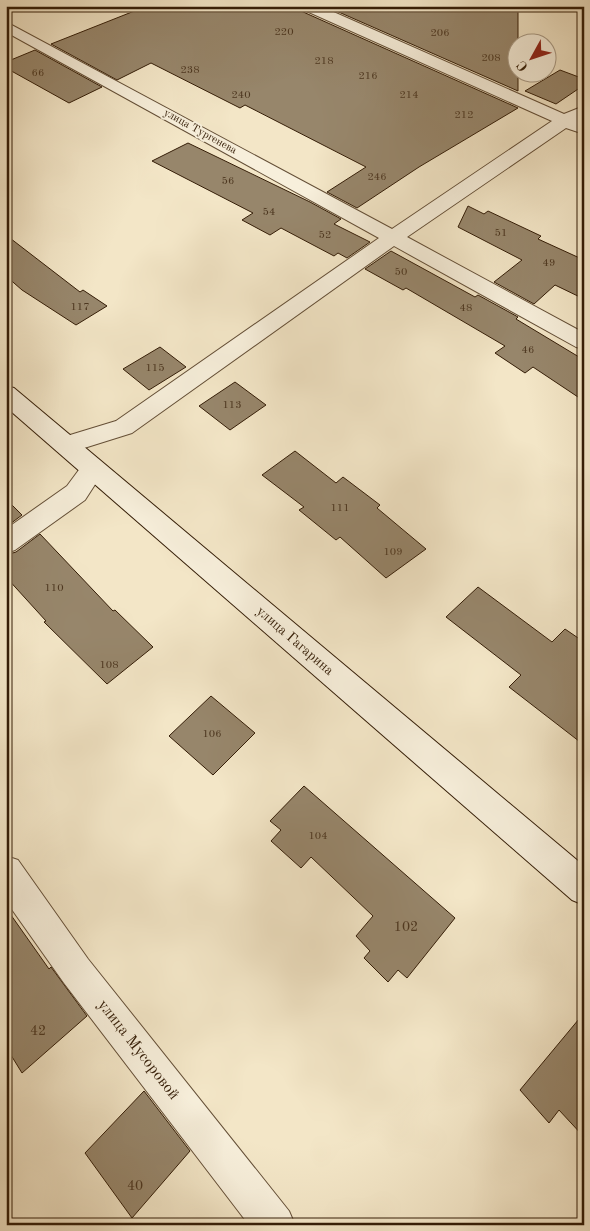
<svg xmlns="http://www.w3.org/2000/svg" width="590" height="1231" viewBox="0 0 590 1231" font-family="'Old Standard TT',serif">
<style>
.building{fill:#97866b;stroke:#341d07}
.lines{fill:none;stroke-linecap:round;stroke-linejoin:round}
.street-casing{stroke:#644f37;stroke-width:2}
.secondary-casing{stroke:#341d07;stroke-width:2}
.street{fill:#f7efdb;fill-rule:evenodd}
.secondary{fill:#f7efdb;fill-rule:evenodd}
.labels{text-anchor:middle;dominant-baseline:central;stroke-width:4;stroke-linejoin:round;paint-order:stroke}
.number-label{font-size:11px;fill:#4d3720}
.far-street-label{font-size:11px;fill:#341d07;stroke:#f7efdb}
.street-label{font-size:14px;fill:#341d07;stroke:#f7efdb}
.near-number-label{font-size:14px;fill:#4d3720}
.near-street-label{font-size:16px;fill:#341d07;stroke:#f7efdb}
</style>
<rect width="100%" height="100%" fill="#f3e6c7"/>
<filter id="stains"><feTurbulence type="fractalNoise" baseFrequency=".004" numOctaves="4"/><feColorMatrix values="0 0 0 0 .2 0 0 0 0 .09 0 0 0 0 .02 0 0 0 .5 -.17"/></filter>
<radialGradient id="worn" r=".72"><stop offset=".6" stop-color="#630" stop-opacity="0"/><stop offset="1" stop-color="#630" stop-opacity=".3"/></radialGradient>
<path class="building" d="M147,6H298L301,11L518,108L419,167L357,208L327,192L366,167L245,105L240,108L151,63L117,80L51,44Z
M325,6H518V91Z
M35,50L102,87L69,103L6,68V62Z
M560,70L584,79V85L556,104L525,91Z
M188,143L310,202L341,219L334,224L370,242L347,258L338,253L334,256L281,228L270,235L242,220L253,213L152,161Z
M468,206L484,214L488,211L541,236L538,239L584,260V299L555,285L534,304L494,282L522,260L458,227Z
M6,235L80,292L83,290L107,306L76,325L22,290L6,276Z
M391,251L475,297L478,295L518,317L516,319L584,360V401L533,367L525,373L495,353L505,346L406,288L403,290L365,269Z
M160,347L186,367L149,390L123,369Z
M235,382L266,405L230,430L199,406Z
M295,451L336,483L343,477L380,505L377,508L426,549L386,578L340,537L336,540L299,510L304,507L262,475Z
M6,499L22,515L6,527Z
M40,534L113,611L115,610L153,647L107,684L44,622L46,621L6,577V555L16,552Z
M478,587L552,642L565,629L584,642V745L509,687L521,675L446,617Z
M211,696L255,733L213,775L169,736Z
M304,786L455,918L407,978L398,970L388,982L364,958L370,951L356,936L373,916L311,857L301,868L271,841L281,830L270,821Z
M6,908L49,969L51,967L87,1016L22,1073L6,1047Z
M584,1013V1137L559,1110L549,1123L520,1090Z
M144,1091L190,1151L132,1218L85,1153Z"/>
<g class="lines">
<g class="street-casing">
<path id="street" d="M300,6H320L564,114L584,106V118L578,121L584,123V131L578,132L566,128L407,237L584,333V349L576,347L394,246L132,433L65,454L57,451L53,445L57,439L116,421L379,238L6,32V22L392,229L552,121L302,9Z
M93,460L102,463L105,469L85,500L15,550L6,553V529L67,486L84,463Z
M6,856L18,860L88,959L289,1211L295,1225H249L64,983L6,901Z"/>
</g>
<g class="secondary-casing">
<path id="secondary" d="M6,386L14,388L584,866V905L572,900L6,407Z"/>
</g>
<use href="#street" class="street"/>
<use href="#secondary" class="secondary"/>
</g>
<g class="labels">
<g class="number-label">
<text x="284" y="32">220</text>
<text x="440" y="33">206</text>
<text x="491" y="58">208</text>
<text x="324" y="61">218</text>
<text x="190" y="70">238</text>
<text x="38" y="73">66</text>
<text x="368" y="76">216</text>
<text x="241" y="95">240</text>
<text x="409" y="95">214</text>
<text x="464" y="115">212</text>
<text x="377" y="177">246</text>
<text x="228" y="181">56</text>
<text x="269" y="212">54</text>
<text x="501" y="233">51</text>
<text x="325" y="235">52</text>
<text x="549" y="263">49</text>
<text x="401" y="272">50</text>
<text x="80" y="307">117</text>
<text x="466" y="308">48</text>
<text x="528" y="350">46</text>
<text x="155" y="368">115</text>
<text x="232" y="405">113</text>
<text x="340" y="508">111</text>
<text x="393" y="552">109</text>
<text x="54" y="588">110</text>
<text x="109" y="665">108</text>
<text x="212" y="734">106</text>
<text x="318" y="836">104</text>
</g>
<g class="far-street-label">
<text transform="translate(200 132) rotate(29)">улица Тургенева</text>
</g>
<g class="street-label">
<text transform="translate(295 641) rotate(41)">улица Гагарина</text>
</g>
<g class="near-number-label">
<text x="406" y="927">102</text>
<text x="38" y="1031">42</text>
<text x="135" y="1186">40</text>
</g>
<g class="near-street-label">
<text transform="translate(138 1050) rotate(52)">улица Мусоровой</text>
</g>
</g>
<rect width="590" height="1231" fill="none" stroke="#f3e6c7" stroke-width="25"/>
<rect x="8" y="8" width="575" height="1216" fill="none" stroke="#341d07" stroke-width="2.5"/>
<rect x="12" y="12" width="565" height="1206" fill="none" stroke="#341d07"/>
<g transform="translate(532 58) rotate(230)"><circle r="24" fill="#f7efdb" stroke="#a99b86"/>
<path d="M0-4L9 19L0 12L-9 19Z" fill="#8f2418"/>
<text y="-8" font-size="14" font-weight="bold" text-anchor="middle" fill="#341d07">С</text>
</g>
<rect width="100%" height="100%" filter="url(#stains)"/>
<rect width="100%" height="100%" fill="url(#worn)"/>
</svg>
